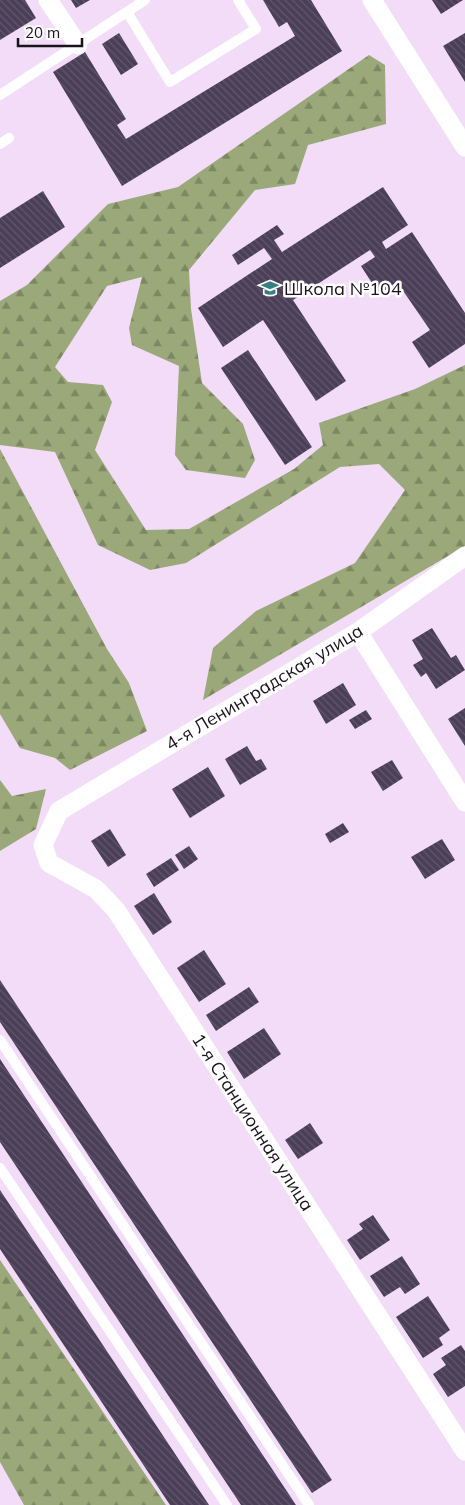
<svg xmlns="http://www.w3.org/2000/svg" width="465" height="1505" viewBox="0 0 465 1505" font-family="Mulish,sans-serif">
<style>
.forest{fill:url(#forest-firs)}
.building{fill:url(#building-back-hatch)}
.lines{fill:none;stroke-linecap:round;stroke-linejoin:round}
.service{stroke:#fff;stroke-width:10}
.minor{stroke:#fff;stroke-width:19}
.labels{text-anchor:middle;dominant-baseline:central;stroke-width:5;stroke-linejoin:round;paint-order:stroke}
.poi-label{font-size:18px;fill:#1a131c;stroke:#fff;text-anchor:start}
.street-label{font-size:18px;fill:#1a131c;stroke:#fff}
</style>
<defs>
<pattern id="forest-firs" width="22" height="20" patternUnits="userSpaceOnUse" patternTransform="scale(1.25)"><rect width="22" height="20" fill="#9aa87a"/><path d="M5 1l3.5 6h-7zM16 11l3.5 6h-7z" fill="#7d8863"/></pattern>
<pattern id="building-back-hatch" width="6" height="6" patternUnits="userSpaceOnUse" patternTransform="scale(1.25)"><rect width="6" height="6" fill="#4b3f58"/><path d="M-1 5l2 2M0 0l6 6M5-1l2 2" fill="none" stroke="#61576c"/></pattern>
</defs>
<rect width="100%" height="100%" fill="#f2dcf8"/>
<path class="forest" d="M369,55L385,65L386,124L308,145L295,184L255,190L189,270L191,309L202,383L243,424L255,460L245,478L186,470L175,455L179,366L132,345L129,328L142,277L107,286L55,367L68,382L103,385L112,402L95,450L146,530L189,529L294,469L323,445L319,423L415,389L465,365V546L203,700L213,648L256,611L355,563L405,490L379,464L340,467L186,563L150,570L98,545L55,452L0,445V301L27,285L108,204L178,187Z
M0,449L107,649L129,683L147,731L70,770L55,758L20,748L0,714Z
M0,780L12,796L46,789L36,829L0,851Z
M0,1260L166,1505H24L0,1462Z"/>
<path class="building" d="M0,0H25L36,18L0,40Z
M71,0H90L76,8Z
M263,0H311L342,51L122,186L53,72L85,52L126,119L117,125L126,139L295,36L287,22L279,27Z
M432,0H463L441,14Z
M119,33L138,64L121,75L102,44Z
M465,33V82L443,46Z
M383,187L408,225L382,242L386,249L412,232L465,313V344L429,368L412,342L430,330L397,282L379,294L361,266L375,257L370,250L293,300L346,381L316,401L263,320L223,347L198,308L272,259L264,248L238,265L232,255L277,225L284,234L274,240L282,252Z
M43,191L65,227L0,268V218Z
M248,350L312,447L285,465L221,368Z
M432,628L451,658L456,655L465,670L436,689L426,673L421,677L413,665L423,659L412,640Z
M343,683L356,705L326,724L313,701Z
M465,708V746L448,719Z
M366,710L372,719L355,729L349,720Z
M247,746L256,761L261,759L267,769L240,785L225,759Z
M392,760L403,778L383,791L371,772Z
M208,767L225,796L190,818L172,789Z
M343,823L349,832L330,843L325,834Z
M110,829L126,855L108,867L91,841Z
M442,839L455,860L425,879L411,857Z
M189,846L198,859L184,869L175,855Z
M171,858L179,870L154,887L146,874Z
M154,893L172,922L153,935L134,906Z
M204,950L226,984L199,1002L177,968Z
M0,980L332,1480L312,1493L0,1022Z
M249,987L259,1002L216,1031L206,1015Z
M264,1028L281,1054L244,1079L227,1052Z
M0,1059L296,1505H241L0,1142Z
M310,1123L323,1143L298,1159L285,1140Z
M0,1190L209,1505H170L0,1249Z
M373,1215L390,1240L360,1260L347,1240L363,1229L359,1224Z
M402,1256L420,1284L405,1294L400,1287L384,1297L370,1276Z
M428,1296L450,1330L439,1338L443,1345L423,1358L396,1317Z
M461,1345L465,1351V1386L448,1397L433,1374L446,1365L441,1358Z"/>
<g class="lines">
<path class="service" d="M127,12L170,82L256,29L238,0
M0,95L145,0
M0,144L9,138
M0,1040L309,1505
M0,1168L227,1505"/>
<path class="minor" d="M48,0L78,45
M372,0L465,147
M465,556L358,632L59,811L43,845L49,863L96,889L116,910L465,1451
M358,632L465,802"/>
</g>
<defs>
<g id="school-bare" transform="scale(1.35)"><path d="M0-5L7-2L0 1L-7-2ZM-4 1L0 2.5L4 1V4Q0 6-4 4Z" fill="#367f80" stroke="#fff" stroke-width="2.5" paint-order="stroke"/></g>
</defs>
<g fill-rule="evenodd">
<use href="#school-bare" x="270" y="288"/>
</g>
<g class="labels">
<g class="poi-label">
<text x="284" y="288">Школа №104</text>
</g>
<g class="street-label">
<text transform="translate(264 687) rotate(-31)">4-я Ленинградская улица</text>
<text transform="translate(253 1122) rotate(57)">1-я Станционная улица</text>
</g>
</g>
<path d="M18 38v8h64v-8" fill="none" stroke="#1a131c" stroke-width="2.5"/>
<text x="25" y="38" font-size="15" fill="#1a131c" stroke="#ffffff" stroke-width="4" paint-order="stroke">20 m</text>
</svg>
